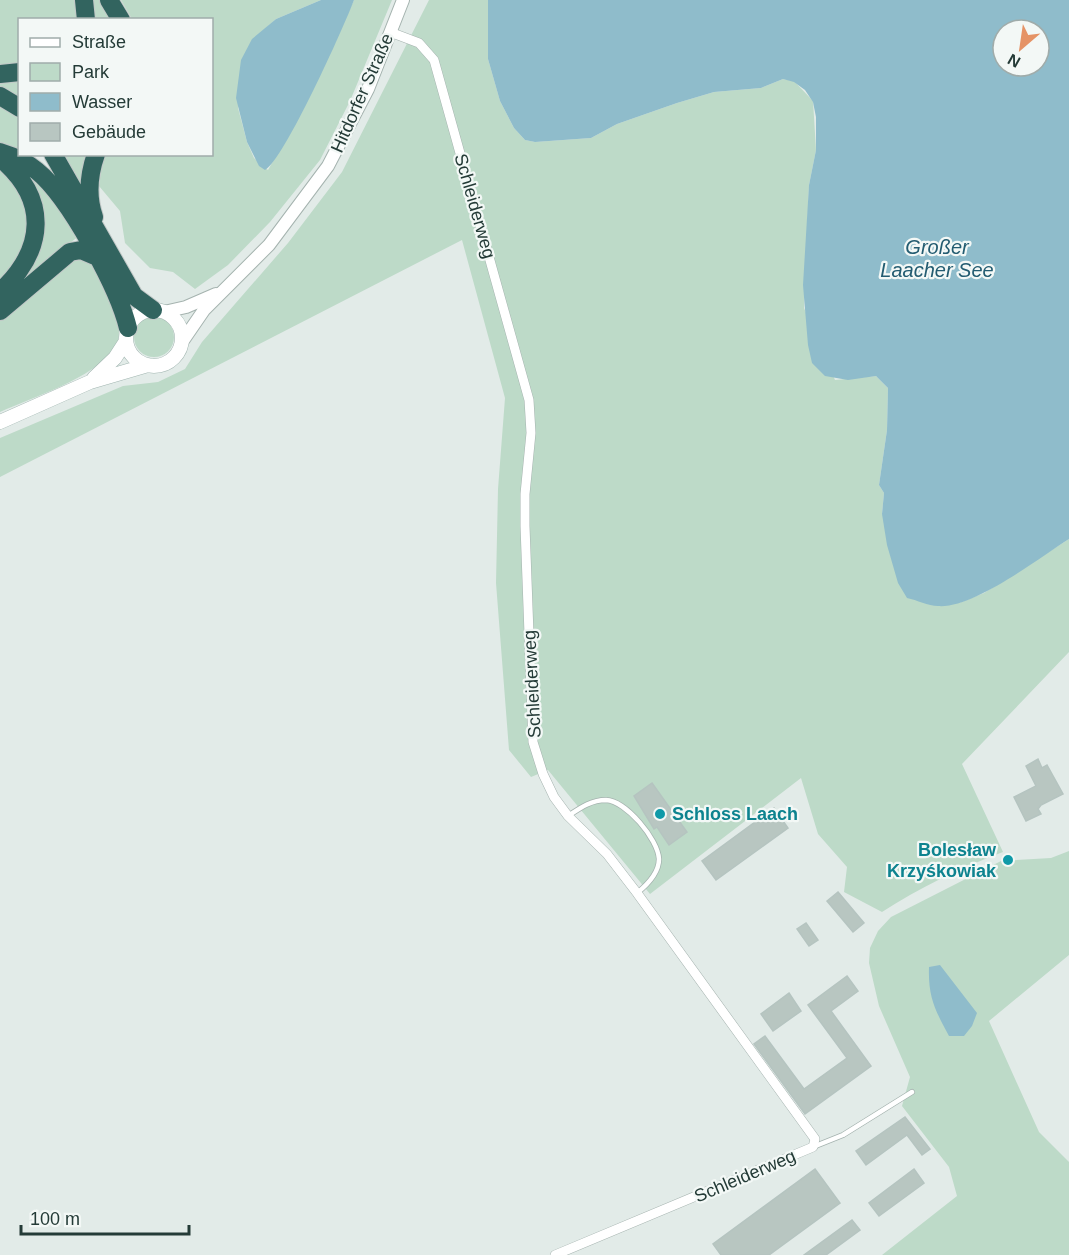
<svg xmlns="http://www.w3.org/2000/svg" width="1069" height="1255" viewBox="0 0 1069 1255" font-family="Helvetica,sans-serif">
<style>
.green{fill:#bddac8}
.water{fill:#8fbccb;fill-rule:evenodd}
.building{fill:#b8c6c1;stroke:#b5c4c0;stroke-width:1.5}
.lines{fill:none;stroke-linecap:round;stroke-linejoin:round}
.service-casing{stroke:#a5b3af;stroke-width:6}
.minor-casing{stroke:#a5b3af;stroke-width:10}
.tertiary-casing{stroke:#a5b3af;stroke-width:14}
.secondary-casing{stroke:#a2b6b1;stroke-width:15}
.motorway-casing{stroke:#c2c8c7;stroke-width:20}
.service{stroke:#fff;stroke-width:4.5}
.minor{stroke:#fff;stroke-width:9}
.tertiary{stroke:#fff;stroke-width:12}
.secondary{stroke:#fff;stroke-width:14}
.motorway{stroke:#32645f;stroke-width:18}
.culture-dot{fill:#0f9aa8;stroke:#f3f8f6;stroke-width:2}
.labels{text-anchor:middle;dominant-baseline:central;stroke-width:4.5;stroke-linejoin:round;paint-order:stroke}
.street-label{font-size:18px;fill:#243b37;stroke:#f3f8f6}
.culture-label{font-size:18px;font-weight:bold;fill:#0d838f;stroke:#f3f8f6;text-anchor:start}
.water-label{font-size:20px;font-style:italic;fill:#235c71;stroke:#f3f8f6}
</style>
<rect width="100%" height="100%" fill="#e2ebe8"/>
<path class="green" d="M0,0H77L79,19L20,20L19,66L0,68Z
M91,0H102L114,19H93Z
M121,0H321L276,19L267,27L238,108L247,142L254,158L268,170L306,103L354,0H392L350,101L320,160L270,222L228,265L195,289L173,272L150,268L125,243L120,211L99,186L103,155L212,154V20L132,19Z
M429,0H488V59L500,101L514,128L525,140L535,142L591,138L617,124L677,103L714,92L761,88L783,79L794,81L813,101L816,150L809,185L804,308L835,380L876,376L888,388L887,430L879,485L884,493L882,514L959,603L984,593L1069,539V652L962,764L1003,852C960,868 919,888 882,912L844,892L847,867L818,834L801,778L650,894L548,770L531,777L509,750L496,583L498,489L505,398L462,240L0,477V438L123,386L158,382L185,369L202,342L288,243L342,172Z
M19,81V101L0,90V82Z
M0,104L19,119V153L0,145Z
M61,155H89L82,188Z
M0,170L15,184L28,208L25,251L0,285Z
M21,171L33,173L79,236L0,297L31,261Z
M72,256H86C98,270 104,284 111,301C117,316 124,334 114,349C94,378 31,398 0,412V319Z
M134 337a20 20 0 1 1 40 0a20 20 0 1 1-40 0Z
M1069,851V955L989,1021L1039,1132L1069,1162V1255H882L957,1196L949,1167L902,1106L910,1077L879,1006L869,963L870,948L878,931L891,917L1001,861L1051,858Z"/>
<path class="water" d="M321,0H354C344,27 284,160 265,170L259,166L247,142L236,98L241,60L252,39L276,19Z
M488,0H1069V539C1039,558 973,609 938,606C928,606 917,600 907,598L898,583L887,545L882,514L884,493L879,485L887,430L888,388L876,376L848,380L825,376L812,363L808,345L803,285L809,185L816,150V117L813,102L805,90L794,82L783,79L761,88L714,92L677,103L617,124L591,138L535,142L525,140L514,128L500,101L488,59ZM1003,30H1039V66H1003Z
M940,965L977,1013L972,1026L964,1036H949C935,1010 928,997 929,967Z"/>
<path class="building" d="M1038,759L1042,768L1047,765L1063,794L1041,805L1038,809L1041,814L1026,821L1014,797L1036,786L1026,766Z
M652,783L687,832L669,845L657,827L654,829L634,796Z
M774,808L788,828L716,880L702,861Z
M838,892L864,923L853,932L827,901Z
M806,923L818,940L809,946L797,929Z
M847,976L858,991L831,1011L871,1066L805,1114L754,1044L765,1036L804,1089L847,1058L808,1005Z
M789,993L801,1011L773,1031L761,1014Z
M905,1117L930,1149L922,1155L907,1135L866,1165L856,1151Z
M815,1169L840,1203L769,1255H721L713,1244Z
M914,1169L924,1183L879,1216L869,1203Z
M852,1220L860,1230L826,1255H804Z"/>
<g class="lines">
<g class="service-casing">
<path id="service" d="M568,816C580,808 591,800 606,800C626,801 658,839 659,859C659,873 647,885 637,893
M813,1147L843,1135L912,1092"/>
</g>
<g class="minor-casing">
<path id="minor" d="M390,32L419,43L434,60L529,400L531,433L525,494V526L533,742L543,774L554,797L568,816L607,854L637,893L815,1139L813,1147L555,1255"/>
</g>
<g class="tertiary-casing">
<path id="tertiary" d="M164,312L186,307L216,294
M182,342L204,310L269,245L328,166L368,89L403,0"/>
</g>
<g class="secondary-casing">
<path id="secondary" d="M126 338a28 28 0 1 1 56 0a28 28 0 1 1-56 0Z
M94,378L115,358L126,341
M0,422L90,382L148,365"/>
</g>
<g class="motorway-casing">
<path id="motorway" d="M84,0L86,20
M109,0L121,20
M0,74L20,72
M0,96L20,108
M0,152C13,156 26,161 37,171C69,197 118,287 128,328
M53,154L134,296L153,310
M0,158C49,199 46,249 0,292
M94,217C87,197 89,174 96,154
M0,311L70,252L81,250L95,256"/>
</g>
<use href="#service" class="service"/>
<use href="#minor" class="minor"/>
<use href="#tertiary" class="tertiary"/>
<use href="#secondary" class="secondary"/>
<use href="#motorway" class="motorway"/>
</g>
<g class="culture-dot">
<circle cx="660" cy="814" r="6"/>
<circle cx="1008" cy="860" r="6"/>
</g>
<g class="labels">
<g class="street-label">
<text transform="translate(362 93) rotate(-66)">Hitdorfer Straße</text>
<text transform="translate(475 206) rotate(74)">Schleiderweg</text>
<text transform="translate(532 684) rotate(-93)">Schleiderweg</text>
<text transform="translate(745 1176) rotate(-23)">Schleiderweg</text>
</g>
<g class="culture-label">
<text x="672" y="814">Schloss Laach</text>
<text x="996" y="850" text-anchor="end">Bolesław<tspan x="996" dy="21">Krzyśkowiak</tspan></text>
</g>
<g class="water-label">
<text x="937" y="247">Großer<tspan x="937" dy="23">Laacher See</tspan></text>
</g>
</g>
<rect x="18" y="18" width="195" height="138" fill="#f3f8f6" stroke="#a0acaa" stroke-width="1.5"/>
<rect x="30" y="38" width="30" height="9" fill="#ffffff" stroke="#a0acaa" stroke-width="1.5"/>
<text x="72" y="48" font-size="18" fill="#243b37">Straße</text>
<rect x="30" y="63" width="30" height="18" fill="#bddac8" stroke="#a0acaa" stroke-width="1.5"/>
<text x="72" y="78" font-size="18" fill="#243b37">Park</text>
<rect x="30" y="93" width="30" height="18" fill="#8fbccb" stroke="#a0acaa" stroke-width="1.5"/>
<text x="72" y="108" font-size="18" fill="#243b37">Wasser</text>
<rect x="30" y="123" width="30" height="18" fill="#b8c6c1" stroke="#a0acaa" stroke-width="1.5"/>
<text x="72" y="138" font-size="18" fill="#243b37">Gebäude</text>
<g transform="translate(1021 48) rotate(209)"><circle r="28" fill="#f3f8f6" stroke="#a0acaa" stroke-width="1.5"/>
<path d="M0-4.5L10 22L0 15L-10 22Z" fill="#e59366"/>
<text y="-9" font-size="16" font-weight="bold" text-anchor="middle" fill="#243b37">N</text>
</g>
<path d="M21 1225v9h168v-9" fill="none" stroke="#243b37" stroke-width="3"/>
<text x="30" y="1225" font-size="18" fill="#243b37" stroke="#f3f8f6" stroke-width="4.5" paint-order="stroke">100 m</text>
</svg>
